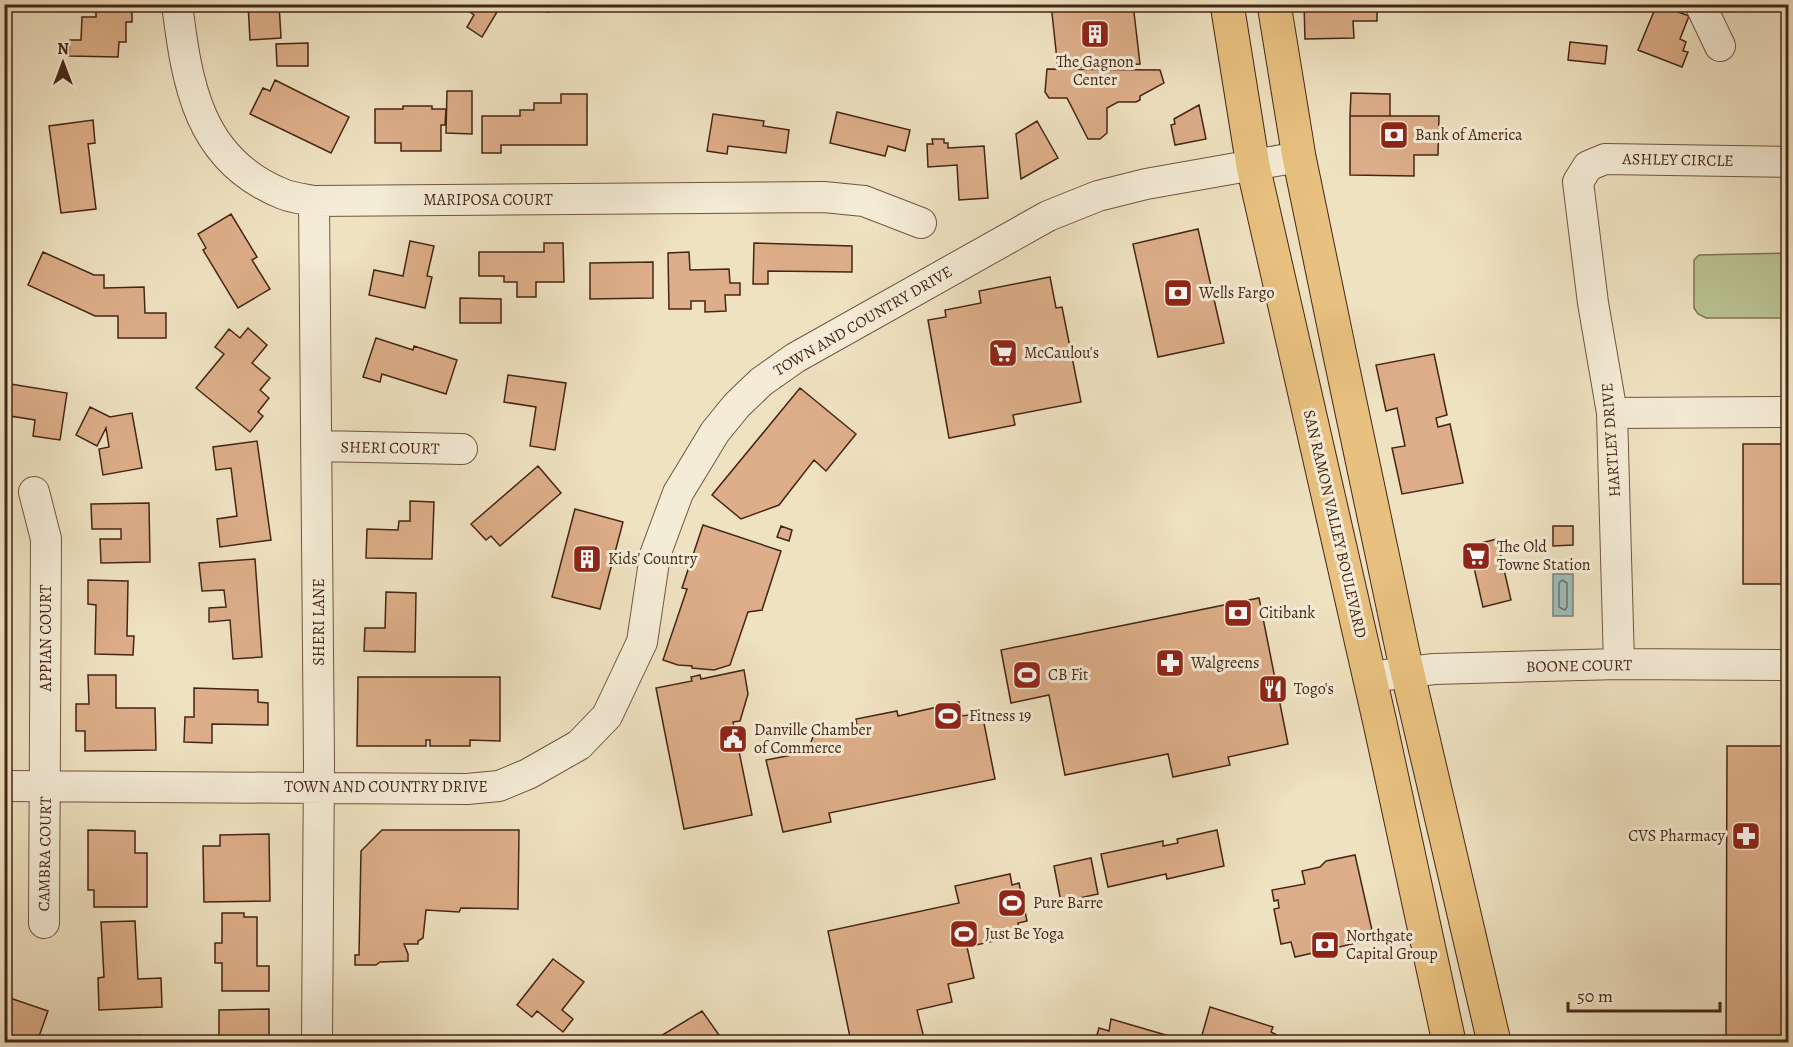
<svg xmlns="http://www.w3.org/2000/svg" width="1793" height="1047" viewBox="0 0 1793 1047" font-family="Alegreya,serif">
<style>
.green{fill:#bac392;stroke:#807454;stroke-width:1.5}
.water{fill:#9cbcb9;stroke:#798078;stroke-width:1.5}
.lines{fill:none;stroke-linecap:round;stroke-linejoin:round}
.shore{stroke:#707168;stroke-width:1.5}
.building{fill:#ddae89;stroke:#452616;stroke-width:1.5}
.minor-casing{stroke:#705541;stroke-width:32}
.major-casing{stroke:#452616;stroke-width:35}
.minor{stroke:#f5ecd7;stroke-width:30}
.major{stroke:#e8c180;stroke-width:33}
.labels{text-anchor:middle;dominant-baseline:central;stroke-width:6;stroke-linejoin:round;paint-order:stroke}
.poi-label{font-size:16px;fill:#452616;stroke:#f5ecd7;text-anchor:start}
.street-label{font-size:16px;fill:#452616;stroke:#f5ecd7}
</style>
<rect width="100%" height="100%" fill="#efe2c1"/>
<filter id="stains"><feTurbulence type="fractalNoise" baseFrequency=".00333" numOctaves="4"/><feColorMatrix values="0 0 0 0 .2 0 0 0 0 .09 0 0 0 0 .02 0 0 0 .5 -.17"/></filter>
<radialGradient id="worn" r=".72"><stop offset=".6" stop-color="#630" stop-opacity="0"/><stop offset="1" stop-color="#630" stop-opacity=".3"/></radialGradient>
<path class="green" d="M1788,253V318H1706L1698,314L1694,308V260L1699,255Z"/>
<path class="water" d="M1553,574H1573V616H1553Z"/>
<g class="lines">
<path class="shore" d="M1562,580L1567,583V607L1565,610L1559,607V583Z"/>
</g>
<path class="building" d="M96,4H132V22H126V42H119L118,57L69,56L70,40H81L82,17H96Z
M248,4H279L281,38L250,40Z
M468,4H498L494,10L497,12L482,37L467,27L474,15L466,9Z
M546,4H574L575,9L546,12Z
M1051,4H1133L1140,64L1058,69Z
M1304,4H1399V8H1377V21H1353L1354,38L1305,39Z
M1657,4L1689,16L1680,39L1686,42L1683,51L1688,52L1682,67L1638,50Z
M1785,4H1788V55H1785Z
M1570,42L1607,46L1605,64L1568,60Z
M308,43V66H277L276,44Z
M1047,69L1160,70L1164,83L1140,96V100L1136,102H1118L1107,108V133L1100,139H1088L1067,98H1049L1045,92Z
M275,80L349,117L331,153L250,114L263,88L270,91Z
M447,91H472V134L446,133Z
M1351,93L1390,94V116H1350Z
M561,94H587V145H501V153H482V116H520V110H534V103H561Z
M1199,105L1206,139L1175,145L1171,125L1175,124L1174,119Z
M403,106H432V109H446L445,125H441V151H401V143H375V109H403Z
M837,112L910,130L905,151L888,146L885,156L830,143Z
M713,114L764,121L763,126L789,130L786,153L728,146L727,154L707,151Z
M1350,116H1439L1438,155H1414V176L1350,175Z
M93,120L95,143L88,144L96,209L61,213L49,126Z
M1037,121L1058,158L1021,179L1016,134Z
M932,139H944V143H948V148L984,146L988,198L959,200L957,165L928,167L927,144H933Z
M231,214L257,257L252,260L270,289L238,308L203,250L206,248L198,234Z
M1198,229L1224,343L1158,357L1133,244Z
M410,241L434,246L427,276L432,277L425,308L369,295L374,270L403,276Z
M544,243H563L564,282H536V297H517V282H504V276H479V252H544Z
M754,243L852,246V272L768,271V284H753Z
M43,252L94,275H104V288L144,287L145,313H166V338H118V316H95L28,285Z
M689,252L690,270L729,269L730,283H740V295H725L726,311L705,312V301H691V309H669L668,253Z
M653,262V298L590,299V263Z
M1050,277L1056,308L1062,307L1081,402L1013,415L1015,425L949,438L928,320L946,317L945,310L981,303L979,291Z
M460,298L501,299V323H460Z
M248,328L267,345L252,363L270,378L260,390L269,398L258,412L263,416L250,432L196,388L224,354L215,347L229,329L240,338Z
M376,338L413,350L414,346L457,360L446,394L382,374L380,382L363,377Z
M1434,354L1447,415L1436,418L1438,427L1450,424L1463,483L1402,494L1392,448L1405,446L1397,408L1386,411L1376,365Z
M508,375L566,383L555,450L530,446L536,407L504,402Z
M4,383L67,393L60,440L33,436L35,420L4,415Z
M800,388L856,434L826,471L814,460L779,505L741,519L712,495Z
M90,407L110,417L132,413L142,468L103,475L99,449L109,447L106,428L97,446L76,435Z
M257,441L271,540L220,547L217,519L237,516L231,468L216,470L213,447Z
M1743,444H1788V584H1743Z
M538,466L561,493L500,546L491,536L486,540L471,524Z
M410,501L434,502L432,559L366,558L367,529L398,530L399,521H410Z
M149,503L150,562L101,563L100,539H121V529H92L91,504Z
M575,509L623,522L600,609L552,597Z
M703,525L781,551L762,610L748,612L730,665L714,670L692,668V666L678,665L663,660L687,589L682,588Z
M781,526L792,530L789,541L777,537Z
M1553,526H1573V545L1553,546Z
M1497,539L1511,600L1483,607L1469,546Z
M255,559L262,657L233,659L230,620L209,622V608L226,607L224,590L202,591L199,563Z
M88,580L128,581L127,636H134L133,655L95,654L96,605L88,604Z
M386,592L416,593L415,652L364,651L365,628H385Z
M1259,598L1288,744L1228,757L1230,765L1173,777L1168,754L1065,775L1049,695L1011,703L1001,650Z
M744,670L748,694L740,721L733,722L752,815L684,829L656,688L692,681L691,677L700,675L701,679Z
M88,675H116V708H155L156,750L85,751V731H76V704H89Z
M358,677H500V741L470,740V746H430V740H426V746H357Z
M194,688L258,690V702L268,703V725L212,724V743L184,742L185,717H194Z
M959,702L962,716L982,713L995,779L829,813L831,822L783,832L766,760L807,752L813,737L857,728L856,719L897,711L898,716Z
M1727,746H1788V1042H1726Z
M88,830L135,831V853H147V907H94V890H88Z
M382,830H519L518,909L461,908L459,912L426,910L423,938L418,941V944H404L408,954V961L380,962L376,965H355V955H359L361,851Z
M1217,830L1224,866L1167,879L1166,874L1108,887L1101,854L1163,841V846L1178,843L1177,839Z
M269,834L270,901L204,902L203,846H220V835Z
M1355,855L1374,939L1295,957L1291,942L1281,944L1274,909L1279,908L1278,900L1274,901L1272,890L1305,884L1302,871L1320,867L1326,861Z
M1091,858L1098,894L1061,902L1054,866Z
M1010,874L1012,885L1019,883L1027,921L1018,923L1019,929L1016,931V936L967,947L974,978L948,984L952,1002L917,1010L925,1042H851L828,931L959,903L955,886Z
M222,913H244V917H257V966H269V991H222V963H215V943H222Z
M135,921L138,979L161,978L162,1007L99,1010L98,978L104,977L101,922Z
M553,959L584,982L562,1010L573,1019L563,1032L537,1011L532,1017L517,1005Z
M4,996L48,1011L37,1042H28L4,1035Z
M1210,1007L1273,1027L1271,1032L1277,1035L1274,1042H1200Z
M269,1009V1039H259V1042H219V1010Z
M702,1011L724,1042H662L659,1037Z
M1111,1019L1176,1038L1174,1042H1095L1099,1028L1109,1031Z
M138,1035L167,1041L166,1042H136Z"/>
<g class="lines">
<g class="minor-casing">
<path id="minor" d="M177,4C187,84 198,160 283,194C293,198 304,199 314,201L824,197L864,201L921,223
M1700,4L1720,46
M314,201L319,763L317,1042
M1612,413L1788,412
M318,446L462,449
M34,492L46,539L44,923
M1619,664L1612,413L1593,303L1578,182L1588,166L1605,159L1788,162
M1370,677L1434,669L1619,664L1788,665
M4,786L467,789L499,786L528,774L579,745L607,716L642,642L655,555L678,493L715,432L737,405L761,382L795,358L1048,216L1098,196L1146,184L1299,157"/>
</g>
<g class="major-casing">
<path id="major" d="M1227,4L1253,166L1380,723L1449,1042
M1274,4L1299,157L1341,360L1403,653L1494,1042"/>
</g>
<use href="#minor" class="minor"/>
<use href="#major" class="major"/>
</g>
<defs>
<g id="building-square" transform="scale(1.5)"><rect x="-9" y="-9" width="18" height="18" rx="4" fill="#8f2418" stroke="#f5ecd7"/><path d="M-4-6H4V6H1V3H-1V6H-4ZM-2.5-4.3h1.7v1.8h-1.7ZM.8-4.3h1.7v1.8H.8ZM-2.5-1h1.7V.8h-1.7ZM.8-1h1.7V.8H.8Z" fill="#fff"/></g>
<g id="bank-square" transform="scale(1.5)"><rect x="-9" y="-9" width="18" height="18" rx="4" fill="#8f2418" stroke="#f5ecd7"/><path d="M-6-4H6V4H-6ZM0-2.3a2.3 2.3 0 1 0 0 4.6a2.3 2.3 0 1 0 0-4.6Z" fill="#fff"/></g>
<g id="supermarket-square" transform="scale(1.5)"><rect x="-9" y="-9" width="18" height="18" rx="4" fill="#8f2418" stroke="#f5ecd7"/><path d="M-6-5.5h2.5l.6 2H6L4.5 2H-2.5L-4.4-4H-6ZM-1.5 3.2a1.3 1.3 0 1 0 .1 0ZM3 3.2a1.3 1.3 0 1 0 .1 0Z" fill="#fff"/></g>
<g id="pharmacy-square" transform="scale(1.5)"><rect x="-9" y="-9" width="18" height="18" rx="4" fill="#8f2418" stroke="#f5ecd7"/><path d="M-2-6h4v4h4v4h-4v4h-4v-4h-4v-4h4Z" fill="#fff"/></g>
<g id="stadium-square" transform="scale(1.5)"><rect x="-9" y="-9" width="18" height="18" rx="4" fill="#8f2418" stroke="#f5ecd7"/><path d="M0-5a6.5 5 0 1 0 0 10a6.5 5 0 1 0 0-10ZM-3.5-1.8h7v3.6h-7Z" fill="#fff"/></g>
<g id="restaurant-square" transform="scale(1.5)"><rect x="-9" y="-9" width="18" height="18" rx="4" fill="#8f2418" stroke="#f5ecd7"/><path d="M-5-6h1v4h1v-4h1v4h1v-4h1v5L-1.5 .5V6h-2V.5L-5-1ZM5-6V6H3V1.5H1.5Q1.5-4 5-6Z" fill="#fff"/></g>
<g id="civic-square" transform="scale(1.5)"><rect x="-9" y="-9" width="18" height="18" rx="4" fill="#8f2418" stroke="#f5ecd7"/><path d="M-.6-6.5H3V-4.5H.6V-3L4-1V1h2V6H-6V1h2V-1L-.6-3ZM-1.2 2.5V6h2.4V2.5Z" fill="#fff"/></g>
</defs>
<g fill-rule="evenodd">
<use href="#building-square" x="1095" y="34"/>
<use href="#bank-square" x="1394" y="135"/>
<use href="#bank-square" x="1178" y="293"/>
<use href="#supermarket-square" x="1003" y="353"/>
<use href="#supermarket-square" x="1476" y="556"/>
<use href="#building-square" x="587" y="559"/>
<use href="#bank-square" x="1238" y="613"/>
<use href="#pharmacy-square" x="1170" y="663"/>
<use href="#stadium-square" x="1027" y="675"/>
<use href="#restaurant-square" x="1273" y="689"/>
<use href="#stadium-square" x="948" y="716"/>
<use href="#civic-square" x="733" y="739"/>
<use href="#pharmacy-square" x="1746" y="836"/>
<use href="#stadium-square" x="1012" y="903"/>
<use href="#stadium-square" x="964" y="934"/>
<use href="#bank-square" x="1325" y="945"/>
</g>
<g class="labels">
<g class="poi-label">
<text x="1095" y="62" text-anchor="middle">The Gagnon<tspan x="1095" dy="18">Center</tspan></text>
<text x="1415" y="135">Bank of America</text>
<text x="1199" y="293">Wells Fargo</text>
<text x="1024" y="353">McCaulou's</text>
<text x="1497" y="547">The Old<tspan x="1497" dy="18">Towne Station</tspan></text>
<text x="608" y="559">Kids' Country</text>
<text x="1259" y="613">Citibank</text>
<text x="1191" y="663">Walgreens</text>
<text x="1048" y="675">CB Fit</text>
<text x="1294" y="689">Togo's</text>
<text x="969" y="716">Fitness 19</text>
<text x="754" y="730">Danville Chamber<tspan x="754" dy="18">of Commerce</tspan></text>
<text x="1725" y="836" text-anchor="end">CVS Pharmacy</text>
<text x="1033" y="903">Pure Barre</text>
<text x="985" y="934">Just Be Yoga</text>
<text x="1346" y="936">Northgate<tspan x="1346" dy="18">Capital Group</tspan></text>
</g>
<g class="street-label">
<text transform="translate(1678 160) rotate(1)">ASHLEY CIRCLE</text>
<text x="488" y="200">MARIPOSA COURT</text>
<text transform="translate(863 321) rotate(-30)">TOWN AND COUNTRY DRIVE</text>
<text transform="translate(1611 440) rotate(-94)">HARTLEY DRIVE</text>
<text transform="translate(390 448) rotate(1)">SHERI COURT</text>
<text transform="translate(1335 524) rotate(77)">SAN RAMON VALLEY BOULEVARD</text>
<text transform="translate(319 622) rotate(-90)">SHERI LANE</text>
<text transform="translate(46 638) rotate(-90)">APPIAN COURT</text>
<text transform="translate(1579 666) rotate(-1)">BOONE COURT</text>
<text x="386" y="787">TOWN AND COUNTRY DRIVE</text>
<text transform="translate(45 854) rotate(-89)">CAMBRA COURT</text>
</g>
</g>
<rect width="1793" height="1047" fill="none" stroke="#efe2c1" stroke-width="24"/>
<rect x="6" y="6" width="1781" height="1035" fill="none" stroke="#452616" stroke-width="3"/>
<rect x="12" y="12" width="1769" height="1023" fill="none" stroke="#452616" stroke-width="1.5"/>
<g transform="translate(63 63)" stroke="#f5ecd7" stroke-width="4.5" paint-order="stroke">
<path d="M0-4.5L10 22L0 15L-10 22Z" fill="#452616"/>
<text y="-9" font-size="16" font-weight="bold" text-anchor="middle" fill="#452616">N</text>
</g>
<path d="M1568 1002v9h152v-9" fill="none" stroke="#452616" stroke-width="3"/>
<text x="1577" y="1002" font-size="18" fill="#452616" stroke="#f5ecd7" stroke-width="4.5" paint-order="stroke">50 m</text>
<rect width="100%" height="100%" filter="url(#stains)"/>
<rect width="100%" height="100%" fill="url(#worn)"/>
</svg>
